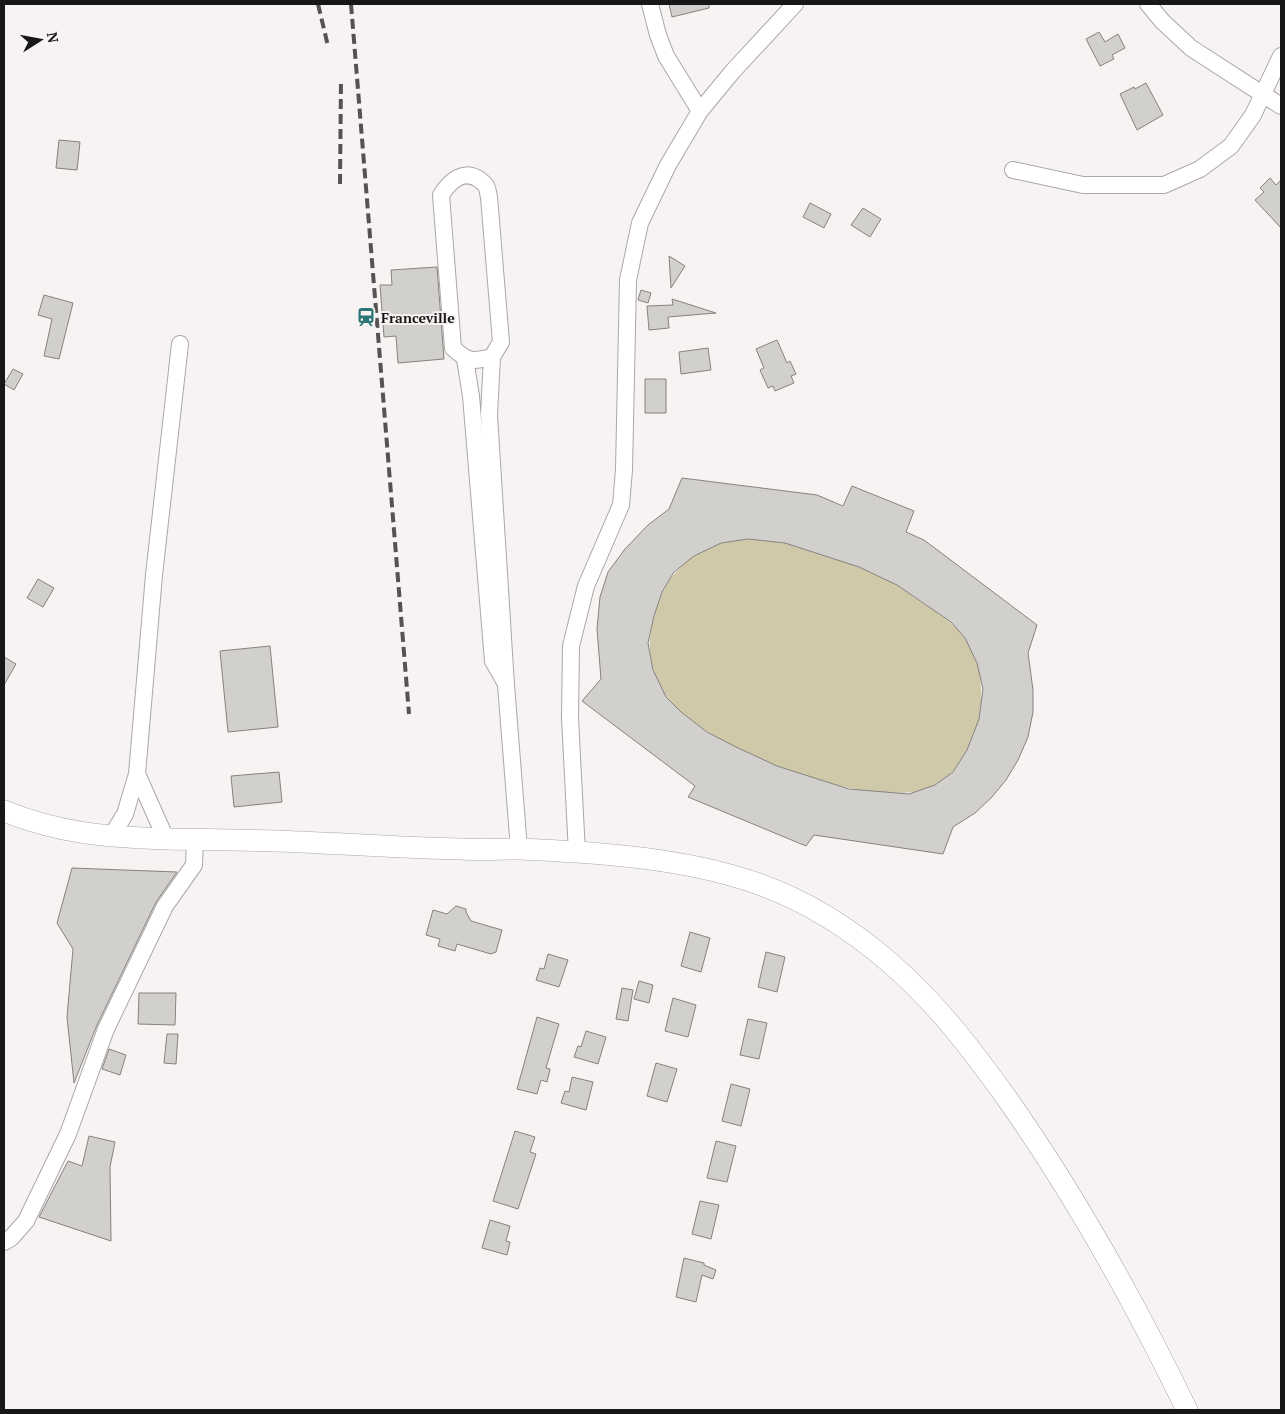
<svg xmlns="http://www.w3.org/2000/svg" width="1285" height="1414" viewBox="0 0 1285 1414" font-family="'PT Serif',serif">
<style>
.green{fill:#cfc9aa}
.building{fill:#d2d0cd;stroke:#858280;fill-rule:evenodd}
.lines{fill:none;stroke-linecap:round;stroke-linejoin:round}
.minor-casing{stroke:#aba7a6;stroke-width:18}
.major-casing{stroke:#aba7a6;stroke-width:22}
.minor{stroke:#fff;stroke-width:16}
.major{stroke:#fff;stroke-width:21}
.rail{stroke:#545252;stroke-width:4;stroke-dasharray:10 5;stroke-linecap:butt}
.labels{text-anchor:middle;dominant-baseline:central;stroke-width:4;stroke-linejoin:round;paint-order:stroke}
.poi-label{font-size:14px;font-weight:bold;fill:#181717;stroke:#f7f3f2;text-anchor:start}
</style>
<rect width="100%" height="100%" fill="#f7f3f2"/>
<path class="green" d="M748,539C760,540 773,540 785,543C820,551 867,568 898,585C907,591 915,598 924,604C939,613 952,622 963,636C996,679 983,756 937,784C916,796 892,793 869,791C813,785 702,743 667,697C661,690 655,677 653,668C646,645 651,624 659,601C669,573 692,552 721,543C730,541 739,540 748,539Z"/>
<path class="building" d="M669,4H709V8L672,17Z
M1099,32L1105,42L1118,34L1125,48L1112,55L1114,59L1100,66L1086,39Z
M1146,83L1163,115L1137,130L1120,94L1134,87L1135,89Z
M59,140L80,142L77,170L56,168Z
M1270,178L1276,185L1281,180V228L1255,200L1264,192L1260,188Z
M810,203L831,214L824,228L803,217Z
M863,208L881,219L870,237L851,225Z
M669,256L685,266L671,288Z
M437,267L444,359L398,363L396,336L384,337L380,285H392L391,270Z
M641,290L651,293L648,303L638,300Z
M44,295L73,303L59,359L44,356L52,319L38,315Z
M672,299L716,313L668,317L669,328L649,330L647,306L673,305Z
M777,340L787,363L790,361L796,374L791,376L794,383L775,391L773,386L768,388L760,370L764,368L756,349Z
M708,348L711,370L681,374L679,352Z
M13,369L23,374L14,390L4,384Z
M645,379H666V413H645Z
M682,478L817,495L843,506L852,486L914,511L906,532L924,540L1037,625L1028,653L1033,690V712L1028,737L1018,760L1006,780L992,797L975,813L953,827L943,854L814,835L806,846L688,797L695,786L582,701L601,679L597,629L600,597L608,572L625,549L648,525L669,509ZM748,539L785,543L859,567L897,585L951,622L965,638L977,663L983,689L979,719L967,750L953,772L935,785L909,794L849,789L777,766L736,747L707,732L681,712L666,697L653,670L648,643L654,616L662,592L674,572L694,556L721,543Z
M38,579L54,588L43,607L27,598Z
M270,646L278,727L228,732L220,651Z
M4,657L16,664L4,685Z
M279,772L282,802L234,807L231,776Z
M72,868L177,872L156,902L97,1025L74,1083L67,1017L73,949L57,923Z
M456,906L466,909V912L471,921L502,930L496,952L491,954L457,944L455,951L438,946L440,939L426,935L433,910L447,914Z
M690,932L710,938L701,972L681,966Z
M766,952L785,957L777,992L758,987Z
M548,954L568,960L559,987L536,980L540,968L544,969Z
M639,981L653,985L649,1003L634,999Z
M622,988L633,990L628,1021L616,1019Z
M139,993H176L175,1025L138,1024Z
M673,998L696,1005L688,1037L665,1031Z
M537,1017L559,1024L546,1068L550,1069L547,1082L541,1080L537,1094L517,1089Z
M748,1019L767,1023L759,1059L740,1055Z
M586,1031L606,1037L598,1064L574,1057L578,1046L581,1047Z
M167,1034H178L176,1064L164,1063Z
M109,1049L126,1055L120,1075L102,1069Z
M656,1063L677,1069L667,1102L647,1096Z
M572,1077L593,1082L586,1110L561,1103L565,1091L569,1092Z
M731,1084L750,1089L741,1126L722,1121Z
M515,1131L535,1137L530,1152L536,1154L518,1209L493,1201Z
M89,1136L115,1142L110,1167L111,1241L39,1217L68,1161L82,1166Z
M716,1141L736,1146L727,1182L707,1178Z
M700,1201L719,1205L711,1239L692,1234Z
M490,1220L510,1226L506,1241L510,1242L507,1255L482,1248Z
M684,1258L704,1263V1265L716,1270L713,1279L702,1275L696,1302L676,1297Z"/>
<g class="lines">
<g class="minor-casing">
<path id="minor" d="M650,4L658,35L666,56L700,111
M1148,4L1162,21L1191,48L1281,106
M1013,170L1083,185H1164L1200,169L1231,146L1253,115L1281,56
M492,357C472,362 468,362 453,348L441,195C450,181 464,168 480,180C481,181 485,184 486,186C488,189 488,194 489,197L501,342L492,357L489,415L506,685L519,849
M465,359L471,396L493,661L505,682
M137,774L166,839
M111,837L125,814L137,774L154,575L180,344
M577,853L570,718L571,646L586,586L621,505L624,470L628,280L640,223L668,165L700,111L733,71L795,4
M4,1242L11,1238L26,1221L68,1134L106,1029L165,906L194,865L195,840"/>
</g>
<g class="major-casing">
<path id="major" d="M4,811C61,834 108,837 168,839C220,840 271,840 322,843C368,845 415,848 461,849C480,850 500,849 520,849C589,852 670,857 737,877C793,893 845,924 889,962C935,1001 973,1051 1008,1100C1077,1198 1135,1303 1187,1410"/>
</g>
<use href="#minor" class="minor"/>
<use href="#major" class="major"/>
<path class="rail" d="M318,4L328,46
M351,4L409,714
M340,184L341,81"/>
</g>
<defs>
<g id="station-bare" transform="scale(1.5)"><path d="M-3-6H3Q5-6 5-4V2Q5 4 3 4L4.5 6H3L1.5 4h-3L-3 6H-4.5L-3 4Q-5 4-5 2V-4Q-5-6-3-6ZM-3.5-4v3h7v-3ZM-3.5 1v1.5H-2V1ZM2 1v1.5H3.5V1Z" fill="#2c7677" stroke="#f7f3f2" stroke-width="2.5" paint-order="stroke"/></g>
</defs>
<g fill-rule="evenodd">
<use href="#station-bare" x="366" y="317"/>
</g>
<g class="labels">
<g class="poi-label">
<text x="381" y="317">Franceville</text>
</g>
</g>
<rect width="1285" height="1414" fill="none" stroke="#181717" stroke-width="10"/>
<g transform="translate(40 40) rotate(79)" stroke="#f7f3f2" stroke-width="4" paint-order="stroke">
<path d="M0-4L9 19L0 12L-9 19Z" fill="#181717"/>
<text y="-8" font-size="14" font-weight="bold" text-anchor="middle" fill="#181717">N</text>
</g>
</svg>
